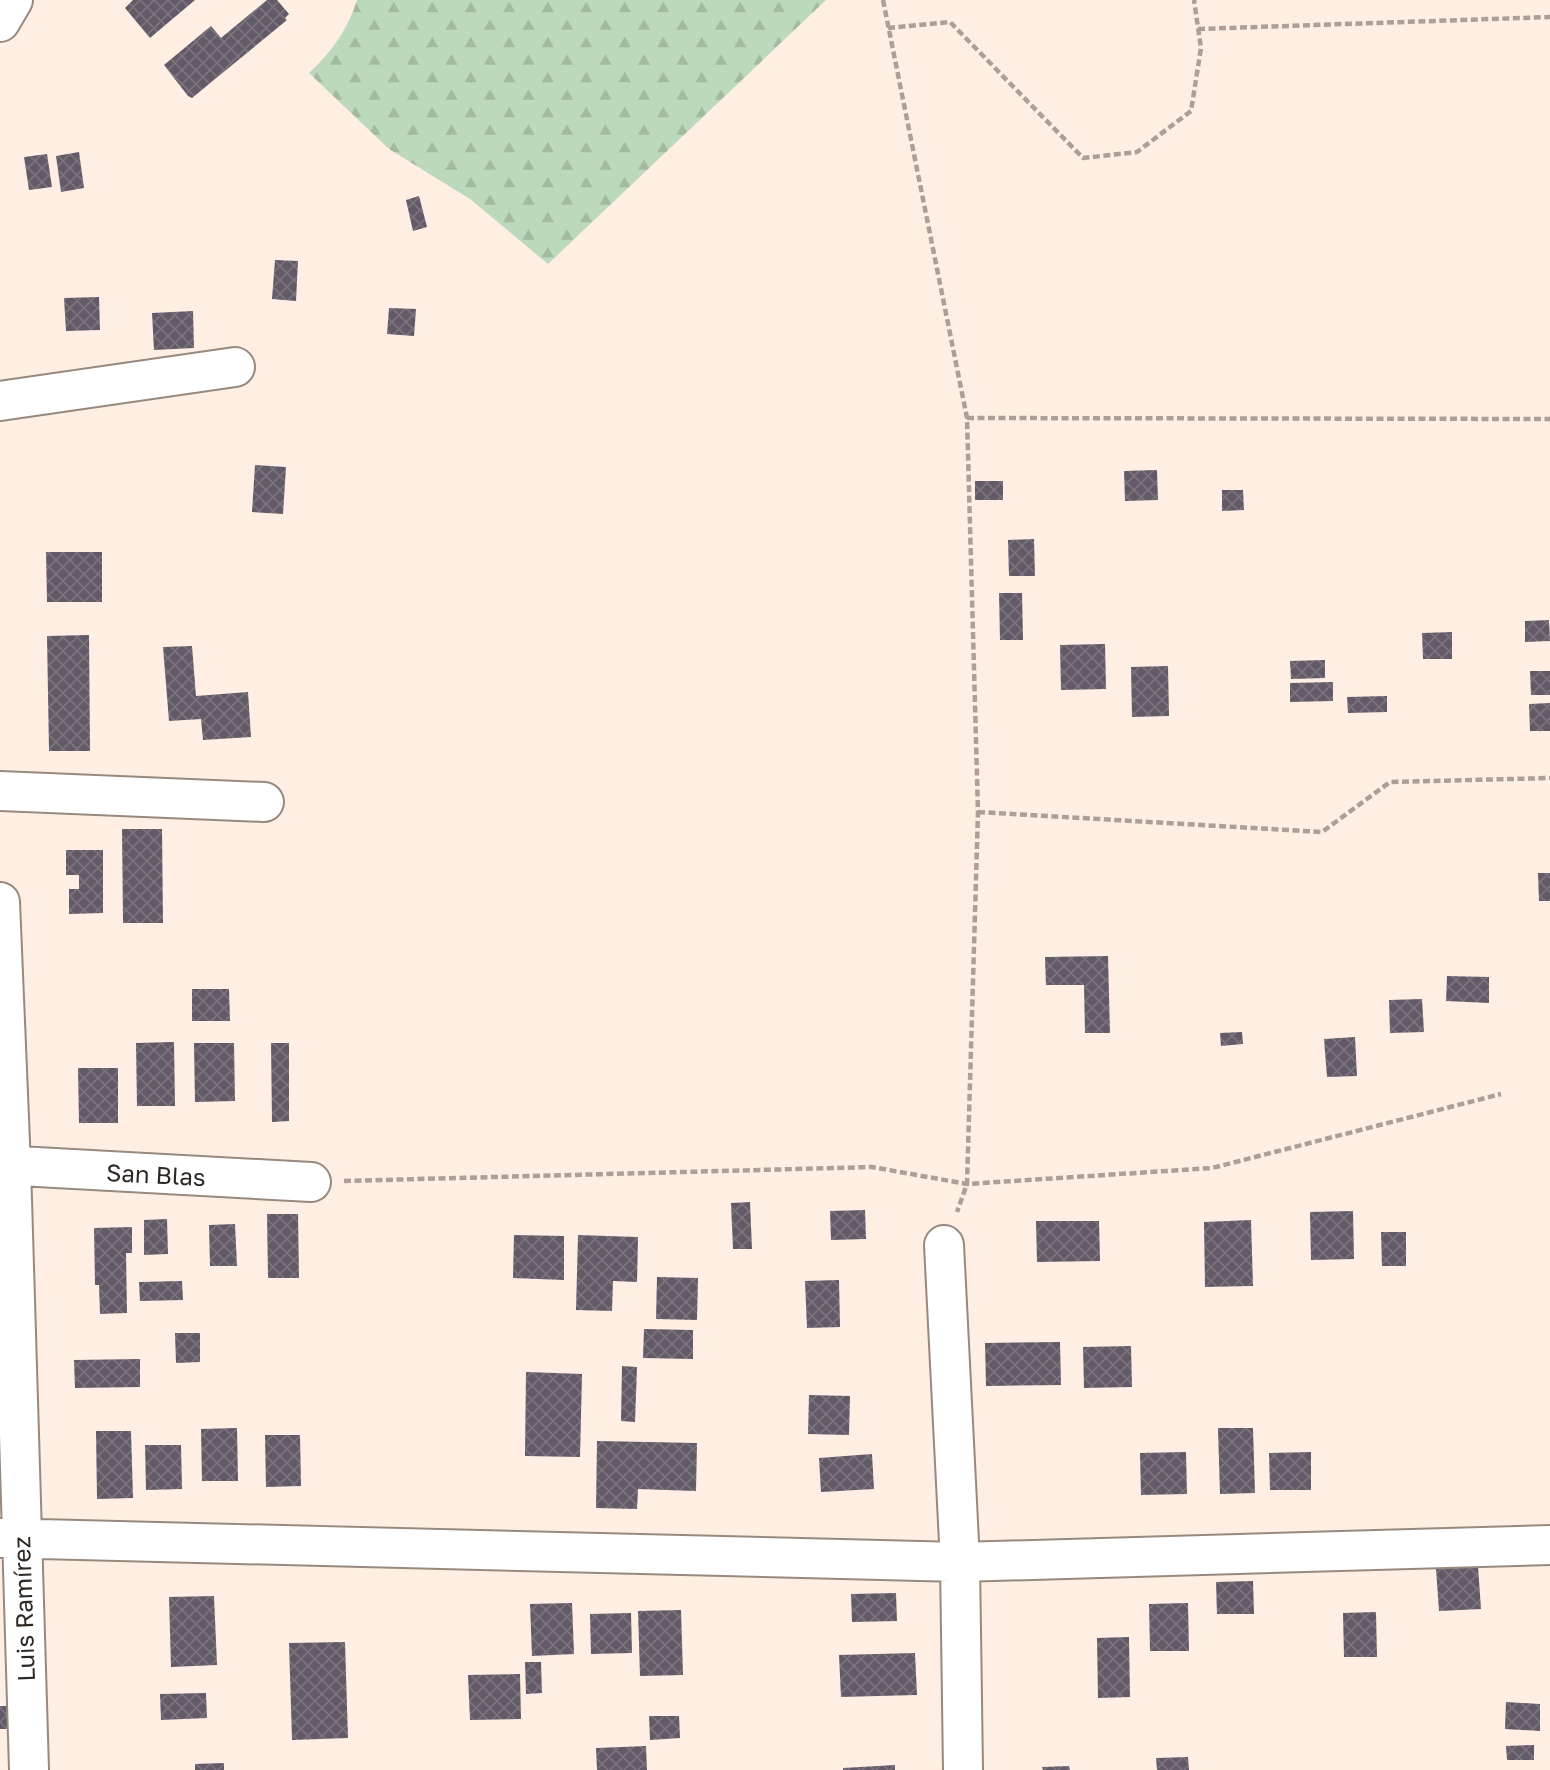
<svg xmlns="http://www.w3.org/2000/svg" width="1550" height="1770" viewBox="0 0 1550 1770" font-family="'Golos Text',sans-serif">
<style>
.forest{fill:url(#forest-firs)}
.building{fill:url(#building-cross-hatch)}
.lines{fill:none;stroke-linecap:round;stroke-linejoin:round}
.minor-casing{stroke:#98897f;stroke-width:42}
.path{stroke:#ac9f97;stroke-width:4.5;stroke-dasharray:7 3.5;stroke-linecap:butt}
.minor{stroke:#fff;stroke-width:38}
.labels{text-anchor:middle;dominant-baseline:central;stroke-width:7;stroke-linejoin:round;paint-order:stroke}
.street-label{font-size:24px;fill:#2e2824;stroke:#fff}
</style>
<defs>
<pattern id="forest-firs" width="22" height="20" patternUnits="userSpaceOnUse" patternTransform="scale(1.75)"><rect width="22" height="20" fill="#bdd9bd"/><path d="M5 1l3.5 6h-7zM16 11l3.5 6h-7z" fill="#a3baa2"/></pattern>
<pattern id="building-cross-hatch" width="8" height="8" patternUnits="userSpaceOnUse" patternTransform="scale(1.75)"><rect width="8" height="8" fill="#625a67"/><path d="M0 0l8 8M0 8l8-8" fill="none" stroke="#7a737c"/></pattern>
</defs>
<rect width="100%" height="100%" fill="#ffeee4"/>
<path class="forest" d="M357,0H826L548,264L470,199L389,149L309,73C331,53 348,29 357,0Z"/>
<path class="building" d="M133,0H195L150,38L125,8Z
M267,0H277L289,14L285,18L287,20L192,98L188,96L164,65L211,26L221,38Z
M79,152L84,188L61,192L56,156Z
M47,154L52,187L29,190L24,157Z
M419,196L427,227L413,231L406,200Z
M275,260L298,261L296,301L272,299Z
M99,297L100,330L66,331L64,298Z
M389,308L416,309L414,336L387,334Z
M193,311L194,348L154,350L152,313Z
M255,465L286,467L283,514L252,512Z
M1157,470L1158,500L1125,501L1124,471Z
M975,481H1003V500H975Z
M1222,490H1243L1244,510L1222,511Z
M1034,539L1035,576H1009L1008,540Z
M46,552H102V602H47Z
M999,593H1022L1023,640H1000Z
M1549,620L1550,641L1525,642V621Z
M1452,632V659H1423L1422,633Z
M89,635L90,751H49L47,636Z
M1105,644L1106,689L1061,690L1060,645Z
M192,646L196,696L248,692L251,737L203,740L201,719L169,721L163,647Z
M1325,660V678L1291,679L1290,661Z
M1168,666L1169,716L1132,717L1131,667Z
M1530,671H1550V695H1531Z
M1333,682V701L1290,702V683Z
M1387,696V712L1348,713L1347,697Z
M1550,703V731H1530L1529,704Z
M122,829H162L163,923H123Z
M66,850H103V913L69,914V889H79V875H66Z
M1538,873H1550V901H1539Z
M1108,956L1110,1033H1085L1084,985H1046L1045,957Z
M1447,976L1489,977V1003L1446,1001Z
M192,989H229L230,1021H192Z
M1422,999L1424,1032L1390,1033L1389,1000Z
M1242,1032L1243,1044L1221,1046L1220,1033Z
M1355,1037L1357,1076L1327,1077L1324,1039Z
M174,1042L175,1106H137L136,1043Z
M194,1043H234L235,1101L195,1102Z
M271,1043H289V1121L272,1122Z
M78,1068H118V1123H79Z
M750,1202L752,1249H733L731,1203Z
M865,1210L866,1239L831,1240L830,1211Z
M1353,1211L1354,1259L1311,1260L1310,1212Z
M267,1214H298L299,1278H268Z
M167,1219L168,1254L144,1255V1220Z
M1251,1220L1253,1286L1205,1287L1204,1222Z
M1036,1221H1099L1100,1261L1037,1262Z
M235,1224L237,1266H210L209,1225Z
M132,1227V1253H126L127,1313L100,1314L99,1285H95L94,1228Z
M1381,1232H1406V1266H1382Z
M514,1235L564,1236V1280L513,1278Z
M578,1235L638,1237L637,1282L613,1281L612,1311L576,1310Z
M657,1277L698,1278L697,1320L656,1319Z
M839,1280L840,1327L807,1328L805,1281Z
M182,1281L183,1300L140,1301L139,1282Z
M644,1329L693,1330V1359L643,1358Z
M175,1333H200V1362L176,1363Z
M1060,1342L1061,1385L986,1386L985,1343Z
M1131,1346L1132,1387L1084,1388L1083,1347Z
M140,1359V1387L75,1388L74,1360Z
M622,1366L637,1367L635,1422L621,1421Z
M526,1372L582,1374L580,1457L525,1456Z
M809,1395L850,1396L849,1435L808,1434Z
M237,1428L238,1481H202L201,1429Z
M1218,1428H1253L1255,1493L1220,1494Z
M96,1431H131L133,1498L97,1499Z
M265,1435H300L301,1486L266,1487Z
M597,1441L697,1443L696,1491L638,1489L637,1509L596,1508Z
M145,1445H181L182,1489L146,1490Z
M1186,1452L1187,1494L1141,1495L1140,1453Z
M1311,1452V1490H1270L1269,1453Z
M872,1454L874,1489L821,1492L819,1458Z
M1477,1552L1481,1609L1439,1611L1435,1555Z
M1253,1581L1254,1614H1217L1216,1582Z
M896,1593L897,1621L852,1622L851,1594Z
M214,1596L217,1665L171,1667L169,1597Z
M572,1603L574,1654L532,1656L530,1604Z
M1188,1603L1189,1651H1150L1149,1604Z
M681,1610L683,1675L640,1676L638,1611Z
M1376,1612L1377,1657H1344L1343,1613Z
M631,1613L632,1653L591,1654L590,1614Z
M1129,1637L1130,1697L1098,1698L1097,1638Z
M345,1642L348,1738L292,1740L289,1643Z
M915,1653L917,1695L841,1697L839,1655Z
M525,1662H541L542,1693L526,1694Z
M520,1674L521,1719L470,1720L468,1675Z
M206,1693L207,1718L161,1720L160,1694Z
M1506,1702L1540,1704V1731L1505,1729Z
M0,1706H7L8,1729H0Z
M649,1716H679L680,1738L650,1740Z
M1534,1745V1760H1507L1506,1746Z
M646,1746L647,1770H597L596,1748Z
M1188,1757L1189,1770H1157L1156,1758Z
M224,1763V1770H195V1764Z
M895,1765V1770H843V1768Z
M1069,1766L1070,1770H1043L1042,1767Z"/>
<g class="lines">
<g class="minor-casing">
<path id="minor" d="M0,22L13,0
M0,401L235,367
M0,791L264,802
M0,902L11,1166L29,1770
M0,1165L311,1182
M944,1245L960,1562L963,1770
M0,1538L960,1562L1550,1545"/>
</g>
<path class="path" d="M883,0L967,418L978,812L967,1184L957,1212
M888,28L950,22L1083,158L1137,152L1191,111L1201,48L1194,0
M1198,29L1550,17
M967,418L1550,419
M978,812L1322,832L1390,782L1550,778
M344,1181L872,1167L967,1184L1212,1168L1501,1094"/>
<use href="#minor" class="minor"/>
</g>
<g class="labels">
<g class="street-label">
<text transform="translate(156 1174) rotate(3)">San Blas</text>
<text transform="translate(23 1609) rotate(-92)">Luis Ramírez</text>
</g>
</g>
</svg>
